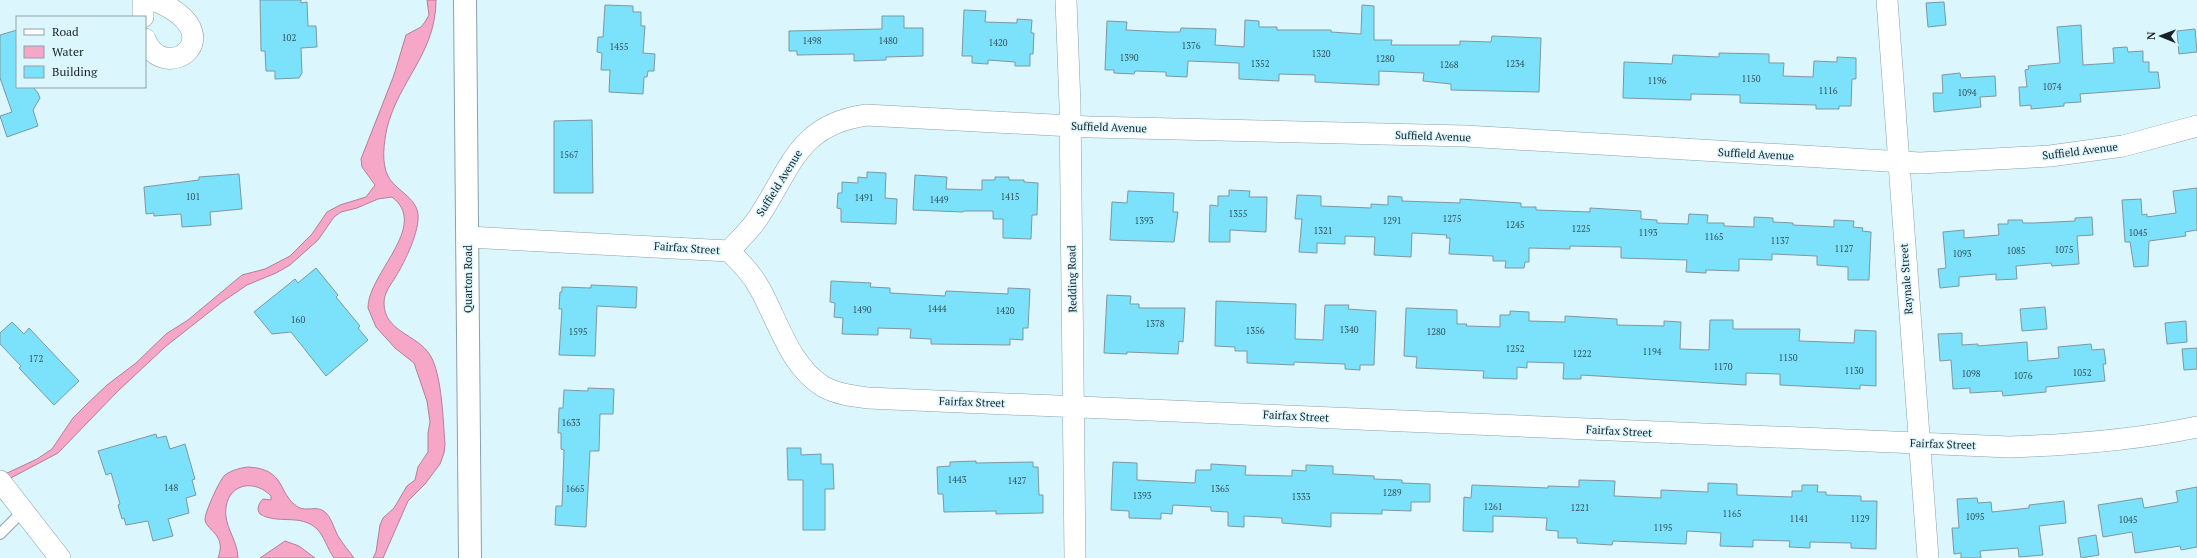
<svg xmlns="http://www.w3.org/2000/svg" width="2197" height="558" viewBox="0 0 2197 558" font-family="'PT Serif',serif">
<style>
.water{fill:#f6a7c8;stroke:#b37f97}
.building{fill:#7ce2fc;stroke:#7f979e}
.lines{fill:none;stroke-linecap:round;stroke-linejoin:round}
.service-casing{stroke:#89a1a8;stroke-width:12}
.minor-casing{stroke:#89a1a8;stroke-width:22}
.tertiary-casing{stroke:#89a1a8;stroke-width:24}
.service{stroke:#fff;stroke-width:10}
.minor{stroke:#fff;stroke-width:21}
.tertiary{stroke:#fff;stroke-width:22}
.labels{text-anchor:middle;dominant-baseline:central;stroke-width:3;stroke-linejoin:round;paint-order:stroke}
.number-label{font-size:9px;fill:#31515a}
.street-label{font-size:11px;fill:#182124;stroke:#dcf6fe}
</style>
<rect width="100%" height="100%" fill="#dcf6fe"/>
<path class="water" d="M427,0H436C436,53 399,80 387,128C384,142 381,163 388,176C395,190 416,197 418,214C420,230 405,262 396,276C391,285 384,292 384,303C384,332 417,334 430,355C442,374 443,420 445,444L444,453L440,464L425,484L408,501L383,558H373L376,552L380,525L383,518L394,508L407,486L415,480L418,467L428,452V433L430,422L427,401L414,363L395,348L376,327L368,308C368,273 430,226 392,197L378,199L357,208L341,212L334,217L318,240L290,265L276,273L247,285L222,302L165,347L118,391L58,453L7,480L3,475L37,459L52,449L73,418L87,404L107,385L136,363L166,334L188,320L242,275L265,269L290,256L312,234L327,212L340,205L366,197L375,185L362,167L361,159L394,75L406,35L421,27L425,22L429,15Z
M248,467C287,469 277,494 298,507C306,512 317,505 325,512C331,517 334,528 338,536C343,544 349,551 354,558H334C327,548 324,536 317,529C300,513 278,525 260,514C256,509 259,503 263,499L271,500V496C256,480 230,482 226,507C223,526 238,540 238,558H218C227,535 207,531 205,520C204,514 220,479 225,475C232,470 240,468 248,467Z
M285,541L299,546L315,558H260Z"/>
<path class="building" d="M260,0H301V3L307,2L308,26H316L317,47L301,48L302,73L299,78L275,79V71H266L265,51H261Z
M1944,2L1946,25L1928,27L1926,3Z
M605,5L633,6V12H641V26H645L643,53L655,54L654,71H648L647,77H644L643,94L609,92L610,70H601L602,53L597,52L598,37H603Z
M1362,5L1374,6V40H1392L1391,45H1460V41L1491,42L1492,36L1541,38L1539,92L1451,90V84L1423,81L1424,73L1379,71V85L1315,82V75L1279,74V81L1239,79V63L1188,61L1187,77L1166,76V72L1135,71L1134,74L1114,73V70H1105L1107,21L1127,22L1126,30L1167,32H1180L1181,28L1216,29L1215,45L1244,47L1245,20L1259,21V27H1277V30H1331V32L1361,34Z
M964,10L986,11L985,22L1017,23V19L1032,20L1031,33H1034L1033,54H1030V66H1015V62L988,60V64L972,63V56H962Z
M882,16H904V28H923V56L886,57V60L854,61V54L797,55V51H789V31L882,29Z
M2081,25L2083,65L2114,63L2113,48L2127,47L2128,52L2143,51V62H2149V72H2158L2160,88L2080,94L2081,102L2064,103V106L2031,109V105L2020,106L2019,87H2027L2025,70L2029,69L2028,66L2060,63L2057,27Z
M2195,29L2197,52L2179,54L2177,31Z
M17,30V87H33L38,93L40,98L33,110L38,126L7,137L0,116L12,112L0,78V35Z
M1719,53L1769,54V63H1784L1783,76L1813,77L1814,61L1837,62V57L1856,58V79H1852L1851,106H1839V109H1816V105L1740,103V95L1691,94V100L1623,98L1624,62L1672,64L1673,55L1719,57Z
M1960,73L1961,78L1995,76L1996,96L1980,97L1981,107L1934,112L1933,93H1943L1942,75Z
M592,120L593,193H554V121Z
M867,172L886,173L885,198L897,199L896,224L841,222V209L837,208L838,193H842V182L858,183V177L867,178Z
M239,174L242,209L210,212L211,225L182,227L181,214L154,216V213L146,214L144,187L199,180V177Z
M915,175L947,177L946,189L982,190V180H995V177H1009V180H1024V182L1038,183L1037,215H1032L1031,239L1003,238V219H993V211H964L963,212L913,210Z
M2197,188V230L2185,232L2186,236L2149,241L2148,266L2134,267L2130,242H2125L2122,200L2141,199L2142,215L2147,214V217L2176,213L2173,191Z
M1229,190L1250,191L1249,197H1267L1266,232L1230,230V242H1209L1210,205L1218,206V196H1229Z
M1128,191L1174,193L1173,212H1178L1174,242L1110,240L1112,202L1127,203Z
M1297,195L1321,196V206L1371,208V204L1388,205V196L1402,197V201L1460,203V199L1521,203V207H1536V210L1590,212V208L1641,211V219L1657,220V223L1688,224L1689,214L1708,215L1707,223H1724V226L1754,227V217L1773,218V222L1793,223V225L1834,227V220L1854,221L1853,227L1863,228L1862,231L1871,232L1869,280H1848V267L1817,265V256L1772,254V260L1739,259V271L1706,270V273L1686,272L1687,260L1621,258V247L1570,246V249L1529,248V262H1525L1524,268H1505L1506,261H1493V256L1449,254L1450,238H1446L1447,235L1412,233L1411,257L1374,255L1375,237L1345,236V244L1317,243V253L1299,252L1302,219H1295Z
M2092,217L2093,235L2077,236L2079,264L2052,266L2051,263L2016,266L2017,279L1996,280V274L1959,277V286L1940,288L1938,269L1946,268L1943,232L1964,230V238L1999,235L1998,224H2008V220H2022L2023,223H2034L2075,221V218Z
M316,268L338,295L336,297L360,326L358,328L368,340L326,376L291,332L272,334L254,312L295,279L298,283Z
M831,281L871,283L870,287L890,288V293L945,296L946,291L1008,294V288L1030,289L1028,328H1023V340L1010,339V345L931,344V339L910,338L911,329L878,328V335L842,334L843,318L834,317L835,303L830,302Z
M591,285L637,287L636,308L597,306L595,356L559,355L562,309H559L560,292H562V287L591,288Z
M1107,295L1131,296L1130,304H1139V308H1185L1183,342L1179,341L1178,354L1127,352V354L1104,353Z
M1216,301L1296,304L1295,339L1323,340L1325,305H1349L1348,309L1376,311L1374,365H1360V370L1345,369V364L1294,362V365L1247,363V351H1235V347L1215,346Z
M2045,307L2047,329L2022,331L2020,309Z
M1406,308L1457,310V324H1467L1466,326L1500,327V315H1510V311L1529,312V321L1565,322V316L1617,319V325L1664,326V321L1681,322L1680,349L1709,350L1710,320H1733V329H1800L1799,341L1854,343L1855,330L1876,331V386L1860,385V389L1780,385V374L1746,373V385L1581,375V379H1563L1564,363L1527,362V368L1517,367V379L1483,378L1484,371L1416,368L1417,357L1404,356Z
M2186,321L2187,342L2167,344L2165,323Z
M12,322L24,334L29,328L79,381L54,405L19,368L21,366L0,344V333Z
M1962,333V345L1978,344V346L2027,342L2028,361L2059,358L2058,347L2091,344L2092,350L2104,349L2106,364H2103L2105,381L2046,387V392L2003,396L2002,391L1970,393V388L1953,389L1951,360L1940,361L1938,334Z
M2197,348V369L2184,370L2182,349Z
M588,388L614,389L613,414H600L599,451H590L586,527L555,525L556,506H562L564,450L561,449V433H558L559,408H563L564,390L588,391Z
M156,434L157,438L166,436L170,449L185,444L195,479L192,480L196,495L186,498L189,513L168,519L173,536L153,541L148,521L126,525L124,518L122,519L118,505L120,504L112,476L111,473L106,475L98,451Z
M787,448H801V455L821,454V464H833L834,489H825V530H803V480H788Z
M976,461V463L1033,462V467H1038L1039,495H1043V513L996,514V511L944,512L943,494H938L937,467L950,466V462Z
M1113,462L1137,463V480L1195,483L1196,470H1211V464L1246,466L1245,475L1292,476V470L1306,471V465L1333,466V474L1374,476V479L1402,480V483L1430,484V502H1411V511L1382,510V514L1331,513V527L1282,523V518L1244,516V527L1228,526V512L1211,511V507L1173,505L1172,514L1161,513V519L1129,518V511L1111,510Z
M1579,480L1615,481L1614,496L1661,498V490L1708,492V483L1737,484V495L1792,497V491H1802V485H1818L1817,492H1826V495L1861,496V501H1877L1876,549L1851,548V543L1810,542V548L1789,547L1790,541L1753,540V547L1720,546L1721,533L1687,531L1686,544L1613,541L1612,545L1577,543V538H1558V531L1546,530L1547,518L1493,516V532L1463,531L1464,497L1471,498L1472,485L1548,488V486L1579,487Z
M2197,487V547L2181,550L2180,546L2135,553L2132,532L2103,537L2098,505L2142,498L2144,508L2178,502L2176,491Z
M1977,498L1978,503L1991,502L1992,512L2029,508V505L2064,501L2066,523L2039,526L2043,555L2019,557L2018,548L1980,551L1981,558H1961V553L1954,554L1952,528H1959L1957,499Z
M2096,535L2099,555L2081,558L2078,538Z"/>
<g class="lines">
<g class="service-casing">
<path id="service" d="M0,534L23,511"/>
</g>
<g class="minor-casing">
<path id="minor" d="M1066,0L1070,105L1075,558
M1887,0L1928,558
M143,17V0
M145,39C164,87 237,35 154,0
M468,237L729,251C741,263 752,274 760,289C778,321 790,367 824,387C837,394 853,396 868,398L2009,447C2072,445 2135,440 2197,427
M729,251C739,240 750,230 758,218C791,169 797,125 866,115L1090,127L1465,136L1920,163L2050,156L2123,146L2197,126
M0,481L60,558"/>
</g>
<g class="tertiary-casing">
<path id="tertiary" d="M465,0L470,558"/>
</g>
<use href="#service" class="service"/>
<use href="#minor" class="minor"/>
<use href="#tertiary" class="tertiary"/>
</g>
<g class="labels">
<g class="number-label">
<text x="289" y="38">102</text>
<text x="812" y="41">1498</text>
<text x="888" y="41">1480</text>
<text x="998" y="43">1420</text>
<text x="1191" y="46">1376</text>
<text x="619" y="47">1455</text>
<text x="1321" y="54">1320</text>
<text x="1129" y="58">1390</text>
<text x="1385" y="59">1280</text>
<text x="1260" y="64">1352</text>
<text x="1515" y="64">1234</text>
<text x="1449" y="65">1268</text>
<text x="1751" y="79">1150</text>
<text x="1657" y="81">1196</text>
<text x="2052" y="87">1074</text>
<text x="1828" y="91">1116</text>
<text x="1967" y="93">1094</text>
<text x="569" y="155">1567</text>
<text x="193" y="197">101</text>
<text x="1010" y="197">1415</text>
<text x="864" y="198">1491</text>
<text x="939" y="200">1449</text>
<text x="1238" y="214">1355</text>
<text x="1452" y="219">1275</text>
<text x="1144" y="221">1393</text>
<text x="1392" y="221">1291</text>
<text x="1515" y="225">1245</text>
<text x="1581" y="229">1225</text>
<text x="1323" y="231">1321</text>
<text x="1648" y="233">1193</text>
<text x="2138" y="233">1045</text>
<text x="1714" y="237">1165</text>
<text x="1780" y="241">1137</text>
<text x="1844" y="249">1127</text>
<text x="2064" y="250">1075</text>
<text x="2016" y="251">1085</text>
<text x="1962" y="254">1093</text>
<text x="937" y="309">1444</text>
<text x="862" y="310">1490</text>
<text x="1005" y="311">1420</text>
<text x="298" y="320">160</text>
<text x="1155" y="324">1378</text>
<text x="1349" y="330">1340</text>
<text x="1255" y="331">1356</text>
<text x="578" y="332">1595</text>
<text x="1436" y="332">1280</text>
<text x="1515" y="349">1252</text>
<text x="1652" y="352">1194</text>
<text x="1582" y="354">1222</text>
<text x="1788" y="358">1150</text>
<text x="36" y="359">172</text>
<text x="1723" y="367">1170</text>
<text x="1854" y="371">1130</text>
<text x="2082" y="373">1052</text>
<text x="1971" y="374">1098</text>
<text x="2023" y="376">1076</text>
<text x="571" y="423">1633</text>
<text x="957" y="480">1443</text>
<text x="1017" y="481">1427</text>
<text x="171" y="488">148</text>
<text x="575" y="489">1665</text>
<text x="1220" y="489">1365</text>
<text x="1392" y="493">1289</text>
<text x="1142" y="496">1393</text>
<text x="1301" y="497">1333</text>
<text x="1493" y="507">1261</text>
<text x="1580" y="508">1221</text>
<text x="1732" y="514">1165</text>
<text x="1975" y="517">1095</text>
<text x="1799" y="519">1141</text>
<text x="1860" y="519">1129</text>
<text x="2128" y="520">1045</text>
<text x="1663" y="528">1195</text>
</g>
<g class="street-label">
<text transform="translate(1109 127) rotate(2)">Suffield Avenue</text>
<text transform="translate(1433 136) rotate(2)">Suffield Avenue</text>
<text transform="translate(2080 151) rotate(-7)">Suffield Avenue</text>
<text transform="translate(1756 154) rotate(3)">Suffield Avenue</text>
<text transform="translate(779 183) rotate(-58)">Suffield Avenue</text>
<text transform="translate(687 248) rotate(4)">Fairfax Street</text>
<text transform="translate(468 279) rotate(-90)">Quarton Road</text>
<text transform="translate(1072 279) rotate(-91)">Redding Road</text>
<text transform="translate(1906 279) rotate(-94)">Raynale Street</text>
<text transform="translate(972 402) rotate(2)">Fairfax Street</text>
<text transform="translate(1296 416) rotate(3)">Fairfax Street</text>
<text transform="translate(1619 431) rotate(3)">Fairfax Street</text>
<text transform="translate(1943 444) rotate(2)">Fairfax Street</text>
</g>
</g>
<rect x="16" y="16" width="130" height="72" fill="#dcf6fe" stroke="#8ea1a7"/>
<rect x="24" y="29" width="20" height="6" fill="#ffffff" stroke="#8ea1a7"/>
<text x="52" y="36" font-size="12" fill="#182124">Road</text>
<rect x="24" y="46" width="20" height="12" fill="#f6a7c8" stroke="#8ea1a7"/>
<text x="52" y="56" font-size="12" fill="#182124">Water</text>
<rect x="24" y="66" width="20" height="12" fill="#7ce2fc" stroke="#8ea1a7"/>
<text x="52" y="76" font-size="12" fill="#182124">Building</text>
<g transform="translate(2161 36) rotate(271)" stroke="#dcf6fe" stroke-width="3" paint-order="stroke">
<path d="M0-3L7 15L0 10L-7 15Z" fill="#182124"/>
<text y="-6" font-size="11" font-weight="bold" text-anchor="middle" fill="#182124">N</text>
</g>
</svg>
